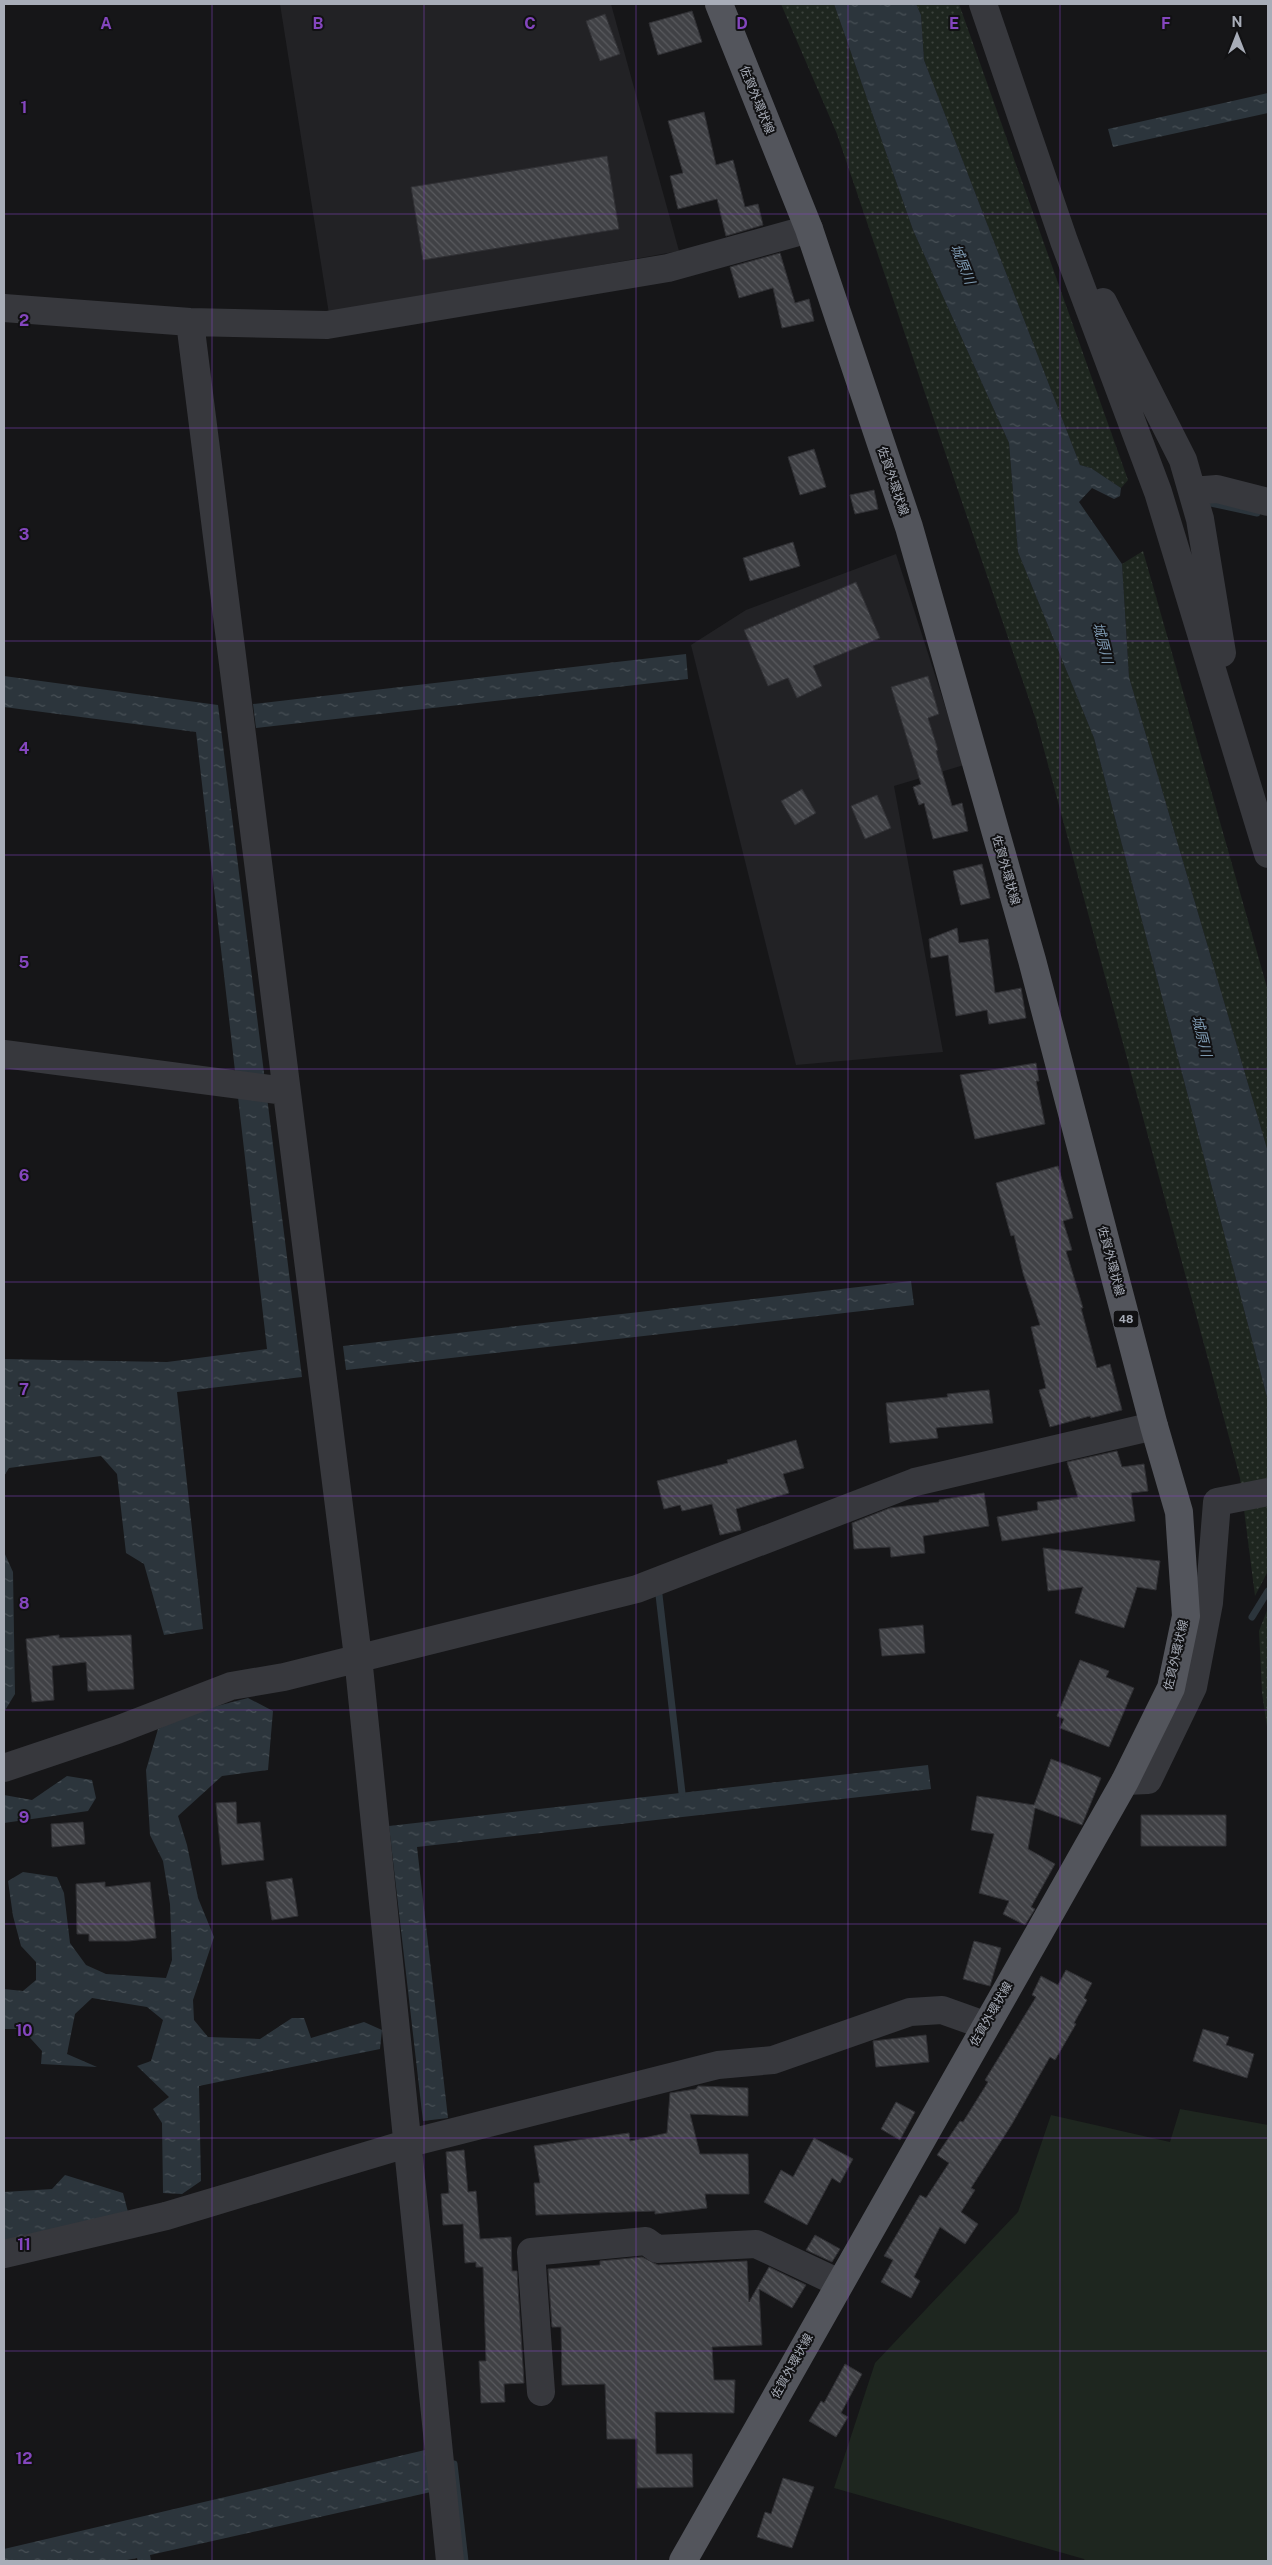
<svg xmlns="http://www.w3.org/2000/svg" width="1272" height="2565" viewBox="0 0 1272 2565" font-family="'Public Sans','Noto Sans JP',sans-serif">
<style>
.built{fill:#222225}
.grass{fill:url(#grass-dots)}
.pitch{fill:#1e261f}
.water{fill:url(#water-ripples)}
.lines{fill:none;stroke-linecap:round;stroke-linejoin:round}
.stream{stroke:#2c353c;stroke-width:7}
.building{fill:url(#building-back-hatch);stroke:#303034}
.minor{stroke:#37383d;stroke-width:28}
.major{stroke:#53555c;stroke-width:28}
.grid{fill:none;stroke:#8446be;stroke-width:1;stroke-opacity:0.55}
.labels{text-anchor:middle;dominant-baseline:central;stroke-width:4;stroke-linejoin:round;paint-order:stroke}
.shield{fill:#111113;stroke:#7b7e86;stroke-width:1}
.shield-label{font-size:11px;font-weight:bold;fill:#a8adb8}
.street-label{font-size:12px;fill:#a8adb8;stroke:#111113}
.water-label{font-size:14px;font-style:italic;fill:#7f9bb3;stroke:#111113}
.grid-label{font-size:16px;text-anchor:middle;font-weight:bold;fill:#8446be;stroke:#111113;stroke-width:4;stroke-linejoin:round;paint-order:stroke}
</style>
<defs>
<pattern id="grass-dots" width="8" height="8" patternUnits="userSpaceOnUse" patternTransform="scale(1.25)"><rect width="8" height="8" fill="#1e261f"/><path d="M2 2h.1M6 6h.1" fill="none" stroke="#3c433d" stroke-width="1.8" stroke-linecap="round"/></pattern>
<pattern id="water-ripples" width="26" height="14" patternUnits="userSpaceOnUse" patternTransform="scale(1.25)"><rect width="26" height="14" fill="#2c353c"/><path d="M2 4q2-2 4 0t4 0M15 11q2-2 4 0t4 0" fill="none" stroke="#485056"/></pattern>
<pattern id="building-back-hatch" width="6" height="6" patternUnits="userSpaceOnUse" patternTransform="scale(1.25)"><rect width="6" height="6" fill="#404145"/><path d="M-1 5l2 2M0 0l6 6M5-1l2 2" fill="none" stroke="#595a5e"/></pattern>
</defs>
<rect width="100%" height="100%" fill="#161618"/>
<path class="built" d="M280,4H611L679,251L329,314Z
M896,554L964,765L894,786L943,1052L796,1065L691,645L746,610Z"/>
<path class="grass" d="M781,4H834L913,230L1009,443L1018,552L1094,738L1268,1401V1571L1255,1596L1240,1478L1036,720L837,134Z
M916,4H959L1128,480L1121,488L1091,468L1080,465L924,60L921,15Z
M1143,551L1268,991V1152L1129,677L1122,564Z
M1268,1608V1733L1262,1693L1259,1631Z"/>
<path class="pitch" d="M1180,2109L1268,2125V2561H1085L1084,2559L834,2488L875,2363L1018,2212L1051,2115L1170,2142Z"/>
<path class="water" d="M834,4H916L921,15L924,60L1080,465L1091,468L1121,488L1120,496L1114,499L1092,488L1079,502L1122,564L1129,677L1268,1152V1401L1094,738L1018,552L1009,443L913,230Z
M1268,93V113L1113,147L1108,129Z
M686,654L688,679L256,728L253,704Z
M4,676L218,705L302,1377L177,1392L203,1629L164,1635L144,1564L126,1553L117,1474L101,1456L9,1468L4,1476V1359L167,1362L267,1349L196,732L4,707Z
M911,1281L914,1305L346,1370L343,1346Z
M4,1552L13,1572L15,1694L4,1712Z
M248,1698L273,1711L268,1770L222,1776L178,1816L187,1845L198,1898L214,1937L193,2000L194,2020L208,2037L260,2039L292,2018H304L311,2038L364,2022L382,2030L380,2049L199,2086L201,2181L182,2194L163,2193L162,2123L153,2109L169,2097L137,2066L151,2061L163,2020L147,2007L92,1998L75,2014L67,2054L97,2067L41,2064L42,2051L22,2029H4V1989L23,1991L36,1980V1962L21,1946L13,1916L8,1881L23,1872L57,1877L64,1893L70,1943L86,1965L106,1974L166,1978L172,1960L170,1904L163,1861L150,1835L146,1770L158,1729L190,1713Z
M928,1765L931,1789L417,1847L448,2118L423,2121L389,1826Z
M67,1776L92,1780L96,1798L88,1811L4,1823V1795L32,1800Z
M65,2175L123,2193L128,2212L4,2245V2192L52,2189Z
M425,2450L431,2492L150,2555L151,2561H138L137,2558L122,2561H4V2549Z"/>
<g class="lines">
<path class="stream" d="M1206,502L1257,513
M659,1595L682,1793
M1252,1617L1268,1591
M454,2464L465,2561"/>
</g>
<path class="building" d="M692,11L702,42L658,55L649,23Z
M605,14L620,54L600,61L586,21Z
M704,112L716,165L733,160L745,207L758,204L763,225L726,236L717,199L678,209L670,176L683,173L668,121Z
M607,156L619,229L423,260L411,187Z
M780,253L795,303L809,299L814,321L782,328L773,288L739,298L730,267Z
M814,449L826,487L800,495L788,457Z
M874,490L878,509L855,514L850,495Z
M793,542L800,566L750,581L743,558Z
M856,582L880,638L813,666L822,686L797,698L788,678L768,686L744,630Z
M928,676L939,714L928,718L938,750L936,751L952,806L962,803L968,831L933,839L924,803L919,805L913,787L921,784L891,687Z
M802,789L816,813L795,825L781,801Z
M877,795L891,828L865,839L851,806Z
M982,864L990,898L961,905L953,871Z
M957,928L959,943L988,939L995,993L1021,988L1026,1018L989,1024L987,1010L956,1016L948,955L931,958L929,939Z
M1036,1063L1039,1081H1036L1045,1124L975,1139L960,1075Z
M1058,1166L1073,1218L1063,1221L1072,1250L1066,1251L1083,1308H1081L1097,1368L1110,1364L1122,1410L1091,1418L1090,1416L1050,1427L1039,1390L1046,1388L1031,1327L1040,1325L1023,1273L1014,1235L1011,1236L996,1183Z
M989,1390L993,1423L936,1428L938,1438L890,1443L886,1403L948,1397L947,1394Z
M796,1440L804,1468L783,1474L789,1493L736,1509L741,1530L720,1535L712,1504L682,1511L680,1505L664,1509L657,1481L728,1463L727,1460Z
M1117,1451L1122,1467L1144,1464L1148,1491L1131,1493L1135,1521L1002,1541L997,1517L1038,1510L1037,1502L1078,1497L1067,1462Z
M984,1493L989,1526L923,1536L925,1553L891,1557L890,1547L854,1549L852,1523L890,1508L939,1502V1500Z
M1043,1548L1160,1561L1156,1590L1137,1587L1124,1628L1075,1613L1083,1587L1048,1591Z
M923,1625L925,1653L882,1656L879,1629Z
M59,1635V1638L131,1635L134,1689L88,1691L86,1662L52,1666L54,1700L32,1702L26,1639Z
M1080,1660L1109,1671L1106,1677L1134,1688L1109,1747L1060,1728L1064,1719L1057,1716Z
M1051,1759L1101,1778L1082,1825L1035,1808L1028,1849L1055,1864L1031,1907L1035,1909L1025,1925L1003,1914L1009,1901L979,1893L994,1834L971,1830L977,1796L1034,1805Z
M236,1802L237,1824L260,1822L264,1860L222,1865L216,1803Z
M1141,1815H1226V1846H1141Z
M83,1822L85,1844L52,1847L51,1824Z
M292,1878L298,1916L272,1920L266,1882Z
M105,1882V1887L150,1882L156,1938L129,1941H89V1934H77L76,1884Z
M974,1941L1001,1948L990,1986L963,1979Z
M1066,1970L1092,1983L1084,1998L1087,2000L1074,2023L1076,2024L1055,2060L1050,2057L1012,2124L971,2188L975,2190L961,2212L978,2224L965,2244L940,2227L914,2277L920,2281L911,2298L881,2282L893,2260L884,2256L920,2195L926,2198L949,2163L937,2155L960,2121L963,2122L988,2082L985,2080L1036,1997L1032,1995L1041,1976L1058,1985Z
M1203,2029L1229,2037L1226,2045L1254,2054L1247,2078L1193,2061Z
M926,2035L929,2062L876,2067L873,2041Z
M698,2086L748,2088V2116L690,2114L700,2154H748L749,2194H705L707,2208L655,2214V2211L536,2215L534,2183H540L534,2146L629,2133L630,2141L667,2133L670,2093L696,2089Z
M896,2102L915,2112L900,2140L881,2129Z
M814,2138L853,2159L840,2183L832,2178L807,2225L764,2202L781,2170L793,2177Z
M464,2150L468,2192L476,2191L480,2239L511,2237L512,2271H517L524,2383L504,2384L505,2402L481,2403L479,2361H486L483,2267H476V2262L465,2263L463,2224L443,2225L441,2194L449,2193L446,2152Z
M815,2235L840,2249L832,2262L806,2250Z
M642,2257L658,2265L747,2261L749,2302L769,2267L806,2285L792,2308L759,2289L762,2345L712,2347L714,2380H735L734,2413L655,2412L656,2454H692L693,2487L637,2488V2439H607L605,2384L562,2385L561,2327H552L548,2269L600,2265V2261Z
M845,2364L862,2374L841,2413L848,2417L836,2437L809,2421L821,2401L824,2403Z
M783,2478L814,2487L792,2548L757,2537L765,2512L771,2514Z"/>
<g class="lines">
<path class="minor" d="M983,4L1064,241L1158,492L1268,854
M1103,302L1183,460L1200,519L1222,653
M4,308L190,322L327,325L668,268L809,229
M190,322L358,1657L450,2561
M1192,491L1217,489L1268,502
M4,1054L285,1091
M4,1768L117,1730L231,1686L284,1677L637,1589L915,1482L1154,1426
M1125,1781L1148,1780L1193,1687L1209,1603L1217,1502L1268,1492
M4,2254L166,2216L406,2144L718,2065L773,2060L910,2012L942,2010L984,2025
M541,2392L531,2252L646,2241L657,2249L756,2244L839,2283"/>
<path class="major" d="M683,2561L1125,1781L1171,1688L1186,1616L1179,1512L1154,1426L1032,960L909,527L809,229L719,4"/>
</g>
<path class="grid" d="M212,4V2561M424,4V2561M636,4V2561M848,4V2561M1060,4V2561M4,214H1268M4,428H1268M4,641H1268M4,855H1268M4,1069H1268M4,1282H1268M4,1496H1268M4,1710H1268M4,1924H1268M4,2138H1268M4,2351H1268"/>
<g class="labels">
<rect class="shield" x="1113.5" y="1310.5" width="25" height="17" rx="4"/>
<g class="shield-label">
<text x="1126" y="1319">48</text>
</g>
<g class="street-label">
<text transform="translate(757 100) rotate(68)">佐賀外環状線</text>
<text transform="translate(893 481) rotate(71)">佐賀外環状線</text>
<text transform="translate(1006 870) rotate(74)">佐賀外環状線</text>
<text transform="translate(1111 1261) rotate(75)">佐賀外環状線</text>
<text transform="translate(1176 1655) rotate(-77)">佐賀外環状線</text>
<text transform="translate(991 2014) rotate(-60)">佐賀外環状線</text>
<text transform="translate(792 2366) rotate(-61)">佐賀外環状線</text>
</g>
<g class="water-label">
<text transform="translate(963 264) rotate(68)">城原川</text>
<text transform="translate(1103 643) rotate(76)">城原川</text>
<text transform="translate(1202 1036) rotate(76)">城原川</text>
</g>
</g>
<g class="grid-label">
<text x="106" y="29">A</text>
<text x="318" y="29">B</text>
<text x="530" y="29">C</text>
<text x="742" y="29">D</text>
<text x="954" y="29">E</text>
<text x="1166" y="29">F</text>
<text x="24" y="113">1</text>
<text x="24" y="326">2</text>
<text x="24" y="540">3</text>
<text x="24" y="754">4</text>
<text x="24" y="968">5</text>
<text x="24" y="1181">6</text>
<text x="24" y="1395">7</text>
<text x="24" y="1609">8</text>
<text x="24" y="1823">9</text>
<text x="24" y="2036">10</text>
<text x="24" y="2250">11</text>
<text x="24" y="2464">12</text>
</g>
<rect width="1272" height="2565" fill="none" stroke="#a8adb8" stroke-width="10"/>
<g transform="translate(1237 35)" stroke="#111113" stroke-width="4" paint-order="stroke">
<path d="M0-4L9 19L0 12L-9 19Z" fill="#a8adb8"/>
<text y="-8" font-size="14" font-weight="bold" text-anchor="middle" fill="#a8adb8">N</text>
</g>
</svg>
